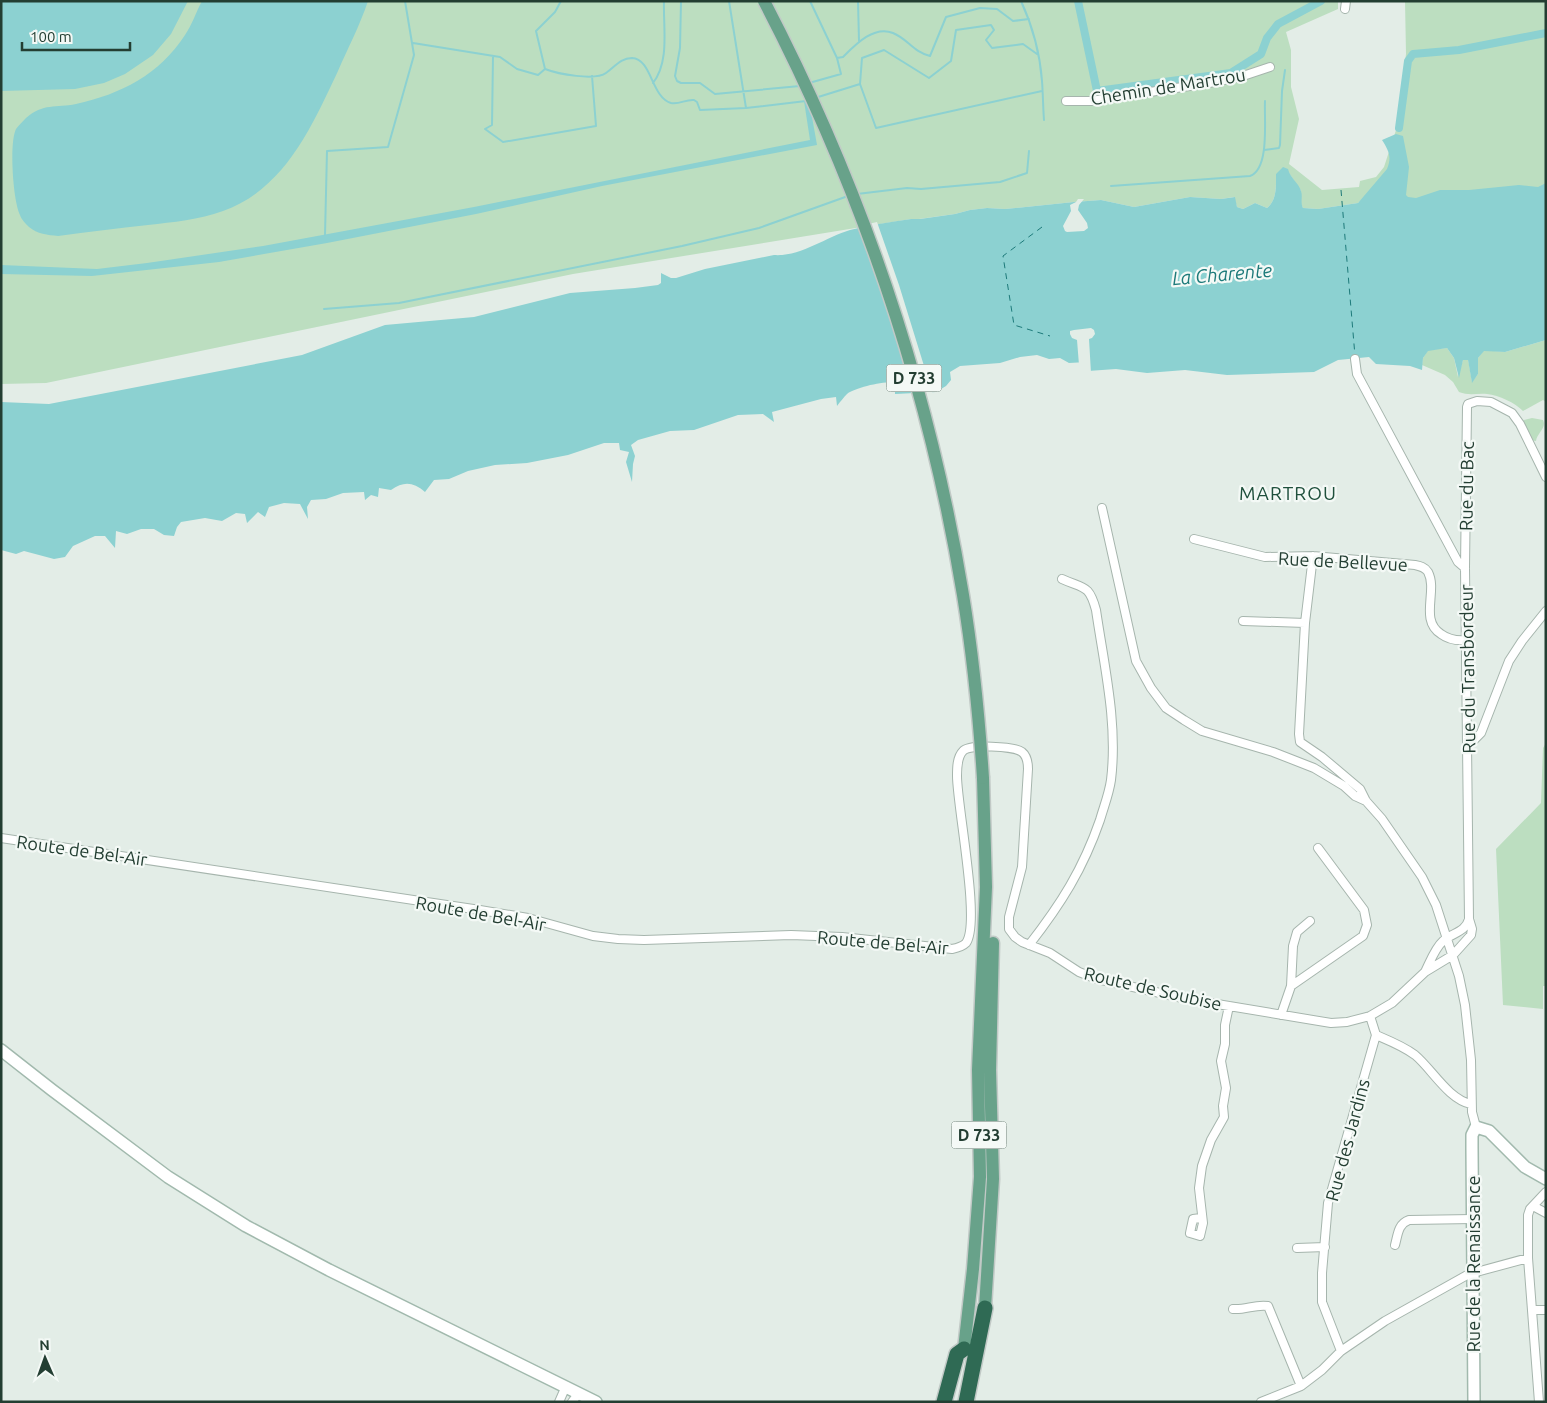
<svg xmlns="http://www.w3.org/2000/svg" width="1547" height="1403" viewBox="0 0 1547 1403" font-family="Ubuntu,sans-serif">
<style>
.green{fill:#bcdec0}
.water{fill:#8cd1d1}
.pier{fill:#e3ede7}
.lines{fill:none;stroke-linecap:round;stroke-linejoin:round}
.stream{stroke:#8cd1d1;stroke-width:2}
.canal{stroke:#8cd1d1;stroke-width:8}
.ferry{stroke:#1d7a7a;stroke-width:1;stroke-dasharray:6 5;stroke-linecap:butt}
.street-casing{stroke:#a6b5ad;stroke-width:10}
.secondary-casing{stroke:#a1b9ad;stroke-width:14}
.primary-casing{stroke:#c1c9c6;stroke-width:15}
.highway-casing{stroke:#c1c9c6;stroke-width:18}
.street{stroke:#fff;stroke-width:8}
.secondary{stroke:#fff;stroke-width:11}
.primary{stroke:#68a28a;stroke-width:12}
.highway{stroke:#2f6a54;stroke-width:15}
.primary-bridge-casing{stroke:#c1c9c6;stroke-width:15;stroke-linecap:butt}
.primary-bridge{stroke:#68a28a;stroke-width:12}
.labels{text-anchor:middle;dominant-baseline:central;stroke-width:4.5;stroke-linejoin:round;paint-order:stroke}
.shield{fill:#f4f9f6;stroke:#62766d;stroke-width:1}
.shield-label{font-size:16px;font-weight:bold;fill:#233e32}
.street-label{font-size:18px;fill:#233e32;stroke:#f4f9f6}
.water-label{font-size:19px;font-style:italic;fill:#1d7a7a;stroke:#f4f9f6}
.neighbourhood-label{font-size:19px;letter-spacing:1px;fill:#1f503c;stroke:#f4f9f6}
</style>
<rect width="100%" height="100%" fill="#e3ede7"/>
<path class="green" d="M1,1H1338V9L1286,32L1291,50V87L1299,119L1289,164L1322,190L1359,187L1360,181L1376,177L1384,167L1397,127L1406,54L1405,1H1546V192L1403,199L1390,174L1358,203L1318,209L1303,208L1301,204V191L1289,173L1276,174C1276,186 1277,200 1267,208L1255,203L1243,209L1237,207L1234,197L1221,199L1190,197L1134,207L1101,200L1074,202L1005,209L987,208L970,210L955,214L919,219H911L573,274L46,383L1,384Z
M1546,340V402L1543,400L1523,411C1515,403 1499,395 1487,394C1477,393 1469,396 1459,392L1453,382L1445,375L1422,365L1423,358L1428,350L1447,348L1454,358L1458,377L1463,360L1468,359L1472,382L1478,374V358L1484,350L1505,352Z
M1532,418L1543,420C1547,428 1537,433 1536,441L1530,440L1523,423L1524,420Z
M1546,743V986H1543V1009L1503,1005L1496,849L1541,803L1543,748Z"/>
<path class="water" d="M1,1H188L171,34L153,55L125,74L104,83L75,89L1,91Z
M202,1H368C360,25 348,48 338,71C312,126 285,189 223,211C199,220 173,222 148,225C118,228 88,232 58,236C48,235 37,234 29,227C26,224 21,219 20,215C13,201 9,143 16,129C19,125 23,121 26,118C43,103 56,108 76,104C121,94 159,75 185,35C192,25 196,12 202,1Z
M809,100L817,145L602,186L476,214L327,243L219,262L92,276L1,274V265L97,269L147,263L263,246L474,207L810,140L804,101Z
M1396,134L1403,136L1409,167L1406,195L1408,197L1416,198L1440,190H1469L1519,185L1538,187L1546,183V340L1505,352L1484,351L1478,358V374L1472,383L1468,360H1463L1459,378L1454,358L1447,348L1428,351L1423,358L1422,370L1410,366L1376,364L1369,357L1338,360L1314,372L1227,375L1185,370L1147,373L1116,369L1088,371L1087,362L1069,363L1060,358L1049,359L1037,355L1020,357L1000,363L960,366L950,372L951,380L946,386L936,392L895,394V392L899,389L898,383C888,380 856,387 847,394C844,397 840,402 837,406L836,397L821,399L772,412L774,422L763,414L738,415L694,430L670,431L638,440L631,445L635,456L633,464L632,482L626,462L629,452L620,450L619,443H604L568,455L527,463L495,465L468,471L449,479L434,480L425,492C413,482 404,481 391,490L379,488L378,497L371,495L365,500L364,492L343,493L326,499L311,500L307,507L308,519L300,504L284,503L269,507L265,517L258,512L247,523L245,514L236,513L222,521L205,518L181,522L177,527L174,536L164,535L154,529H141L127,534L116,531L115,548L105,536H95L73,546L65,557L54,559L24,551L16,554L1,550V402L49,404L302,355L385,325L474,317L570,293L635,288L658,285L661,283V273L671,278H676L705,269L774,255C800,257 826,237 850,230C870,225 891,222 911,219H920L955,214L970,210L987,208L1005,209L1074,202L1101,200L1134,207L1190,197L1221,199L1235,197L1237,207L1243,209L1255,203L1267,208C1277,200 1276,186 1276,174L1283,167L1288,169C1290,178 1299,183 1301,191C1303,197 1300,202 1303,208L1318,209L1358,203L1387,169C1392,157 1389,151 1382,140Z"/>
<path class="pier" d="M1078,199H1084L1079,205L1078,210L1087,223L1088,228L1084,231L1067,232L1065,231L1063,226L1071,211L1070,205L1076,202Z
M877,222L899,285L933,395L922,394L899,345L859,226Z
M1091,328L1094,330L1095,334L1092,338L1089,339L1091,373H1088L1086,371L1085,365H1079L1077,340L1072,338L1070,334V331L1074,330Z"/>
<g class="lines">
<path class="stream" d="M561,1L555,12L536,31L545,69C558,74 595,81 606,73C615,67 620,58 632,58C652,59 651,97 671,103C679,105 686,99 694,100L697,102L700,110L746,108
M681,1L680,48L675,76L677,81L681,83H700L715,94L800,86
M729,1L746,108L806,101
M810,1L837,58L843,57C855,45 874,25 893,33C908,39 913,52 930,56L946,17L980,8L997,9L1013,21L1029,19
M858,1L859,41
M1021,1C1032,25 1040,54 1042,81C1043,94 1043,107 1044,120
M413,43L500,57L517,69L538,75L545,69
M1037,54L1023,44L992,48L986,40L994,30L991,25L956,30L951,61L929,78L884,50L862,58L860,84L876,128L1042,91
M493,56L492,125L485,129L503,142L596,126L592,76
M653,83C670,61 663,27 664,1
M809,83L841,74L837,58
M815,98L860,84
M1264,150L1279,148L1280,145L1282,91L1285,70
M1111,186L1250,176C1270,169 1264,119 1265,101
M857,194L907,188L921,189L1000,182L1027,173L1029,151
M325,235L327,151L388,147L414,55L405,1
M324,309L399,303L682,246L759,228L848,196"/>
<path class="canal" d="M1078,1L1097,91L1231,73L1261,54L1267,38L1278,24L1321,1
M1399,128L1408,61L1413,54L1459,50L1546,33"/>
<path class="ferry" d="M1341,190L1355,356
M1042,227L1003,256L1014,325L1050,336"/>
<g class="street-casing">
<path id="street" d="M1345,9L1346,1
M1066,101H1091L1209,83L1243,76L1270,67
M1355,359L1357,374L1458,562L1465,568
M1102,508L1136,661L1151,688L1166,708L1184,720L1202,731L1273,752L1314,768L1344,786L1355,796L1366,801
M1194,539L1265,557L1313,556L1415,565C1420,566 1425,567 1428,572C1438,591 1419,620 1441,634C1449,640 1457,641 1467,640
M1313,556L1305,623L1299,734L1300,742L1322,757L1360,789L1366,801L1382,819L1422,877L1436,905L1459,976L1465,1005L1471,1060L1472,1112L1476,1127
M1243,621L1305,623
M1468,746L1481,733L1509,661L1522,641L1546,611
M1,838L480,910L528,918L593,936L618,939L644,940L791,935L842,937L952,949C957,948 962,947 966,943C981,923 957,806 957,776C957,768 957,757 963,751C969,744 1014,746 1022,752C1027,756 1028,763 1028,769L1022,867L1009,917V929L1015,937L1022,942L1050,953L1079,972L1097,979L1187,999L1331,1023L1347,1022L1370,1016L1392,1003L1425,972L1453,955L1471,935L1472,929L1469,919L1465,568L1467,407L1468,404L1477,401L1491,402L1512,413L1520,424L1546,477
M1029,945C1061,904 1083,869 1100,820C1104,806 1109,794 1111,780C1118,723 1104,665 1096,610C1089,584 1084,589 1062,579
M1425,972C1430,962 1435,948 1443,941C1453,932 1465,933 1469,919
M1291,986L1293,946L1297,932L1310,921
M1281,1015L1291,986L1363,936L1367,925L1364,910L1318,848
M1370,1016L1376,1035C1390,1041 1403,1046 1415,1055C1432,1069 1448,1099 1471,1104
M1533,1206L1546,1213
M1201,1218L1193,1219L1190,1233L1200,1236L1203,1223L1199,1188L1202,1166L1211,1140L1224,1117L1223,1106L1226,1088L1221,1061L1225,1044V1025L1229,1006
M1395,1245C1398,1234 1398,1224 1409,1220L1473,1219
M1297,1248L1325,1247
M1233,1309C1246,1310 1255,1304 1268,1306L1301,1386
M1532,1310H1546
M1341,1351L1322,1302V1273L1328,1203L1376,1035
M559,1402L566,1386
M572,1402L579,1393
M1261,1402L1301,1386L1322,1370L1341,1351L1385,1321L1469,1274L1528,1258
M1539,1402L1528,1258V1215L1530,1209L1546,1192"/>
</g>
<g class="secondary-casing">
<path id="secondary" d="M1,1050L52,1090L168,1177L246,1226L329,1270L596,1402
M1474,1402L1472,1148V1135L1476,1127L1489,1131L1525,1167L1546,1179"/>
</g>
<g class="primary-casing">
<path id="primary" d="M985,1308L993,1179L990,1070L993,943
M964,1349L973,1269L980,1177L978,1070L986,887L983,778"/>
</g>
<g class="highway-casing">
<path id="highway" d="M944,1402L957,1354L964,1349
M966,1402L985,1308"/>
</g>
<use href="#street" class="street"/>
<use href="#secondary" class="secondary"/>
<use href="#primary" class="primary"/>
<use href="#highway" class="highway"/>
<g class="primary-bridge-casing">
<path id="primary-bridge" d="M764,1C861,187 929,388 963,595C973,656 979,717 983,778"/>
</g>
<use href="#primary-bridge" class="primary-bridge"/>
</g>
<g class="labels">
<g class="shield">
<rect x="886.5" y="364.5" width="55" height="27" rx="4"/>
<rect x="951.5" y="1121.5" width="55" height="27" rx="4"/>
</g>
<g class="shield-label">
<text x="914" y="378">D 733</text>
<text x="979" y="1135">D 733</text>
</g>
<g class="street-label">
<text transform="translate(1168 86) rotate(-9)">Chemin de Martrou</text>
<text transform="translate(1466 486) rotate(-89)">Rue du Bac</text>
<text transform="translate(1343 561) rotate(3)">Rue de Bellevue</text>
<text transform="translate(1467 669) rotate(-91)">Rue du Transbordeur</text>
<text transform="translate(82 850) rotate(8)">Route de Bel-Air</text>
<text transform="translate(481 913) rotate(10)">Route de Bel-Air</text>
<text transform="translate(883 942) rotate(5)">Route de Bel-Air</text>
<text transform="translate(1153 988) rotate(13)">Route de Soubise</text>
<text transform="translate(1347 1140) rotate(-75)">Rue des Jardins</text>
<text transform="translate(1473 1264) rotate(-90)">Rue de la Renaissance</text>
</g>
<g class="water-label">
<text transform="translate(1222 274) rotate(-5)">La Charente</text>
</g>
<g class="neighbourhood-label">
<text x="1288" y="493">MARTROU</text>
</g>
</g>
<rect width="1547" height="1403" fill="none" stroke="#233e32" stroke-width="5"/>
<g transform="translate(45 1358) rotate(358)" stroke="#f4f9f6" stroke-width="4" paint-order="stroke">
<path d="M0-4L9 19L0 12L-9 19Z" fill="#233e32"/>
<text y="-8" font-size="14" font-weight="bold" text-anchor="middle" fill="#233e32">N</text>
</g>
<path d="M22 42v8h108v-8" fill="none" stroke="#233e32" stroke-width="2.5"/>
<text x="30" y="42" font-size="15" fill="#233e32" stroke="#f4f9f6" stroke-width="4" paint-order="stroke">100 m</text>
</svg>
